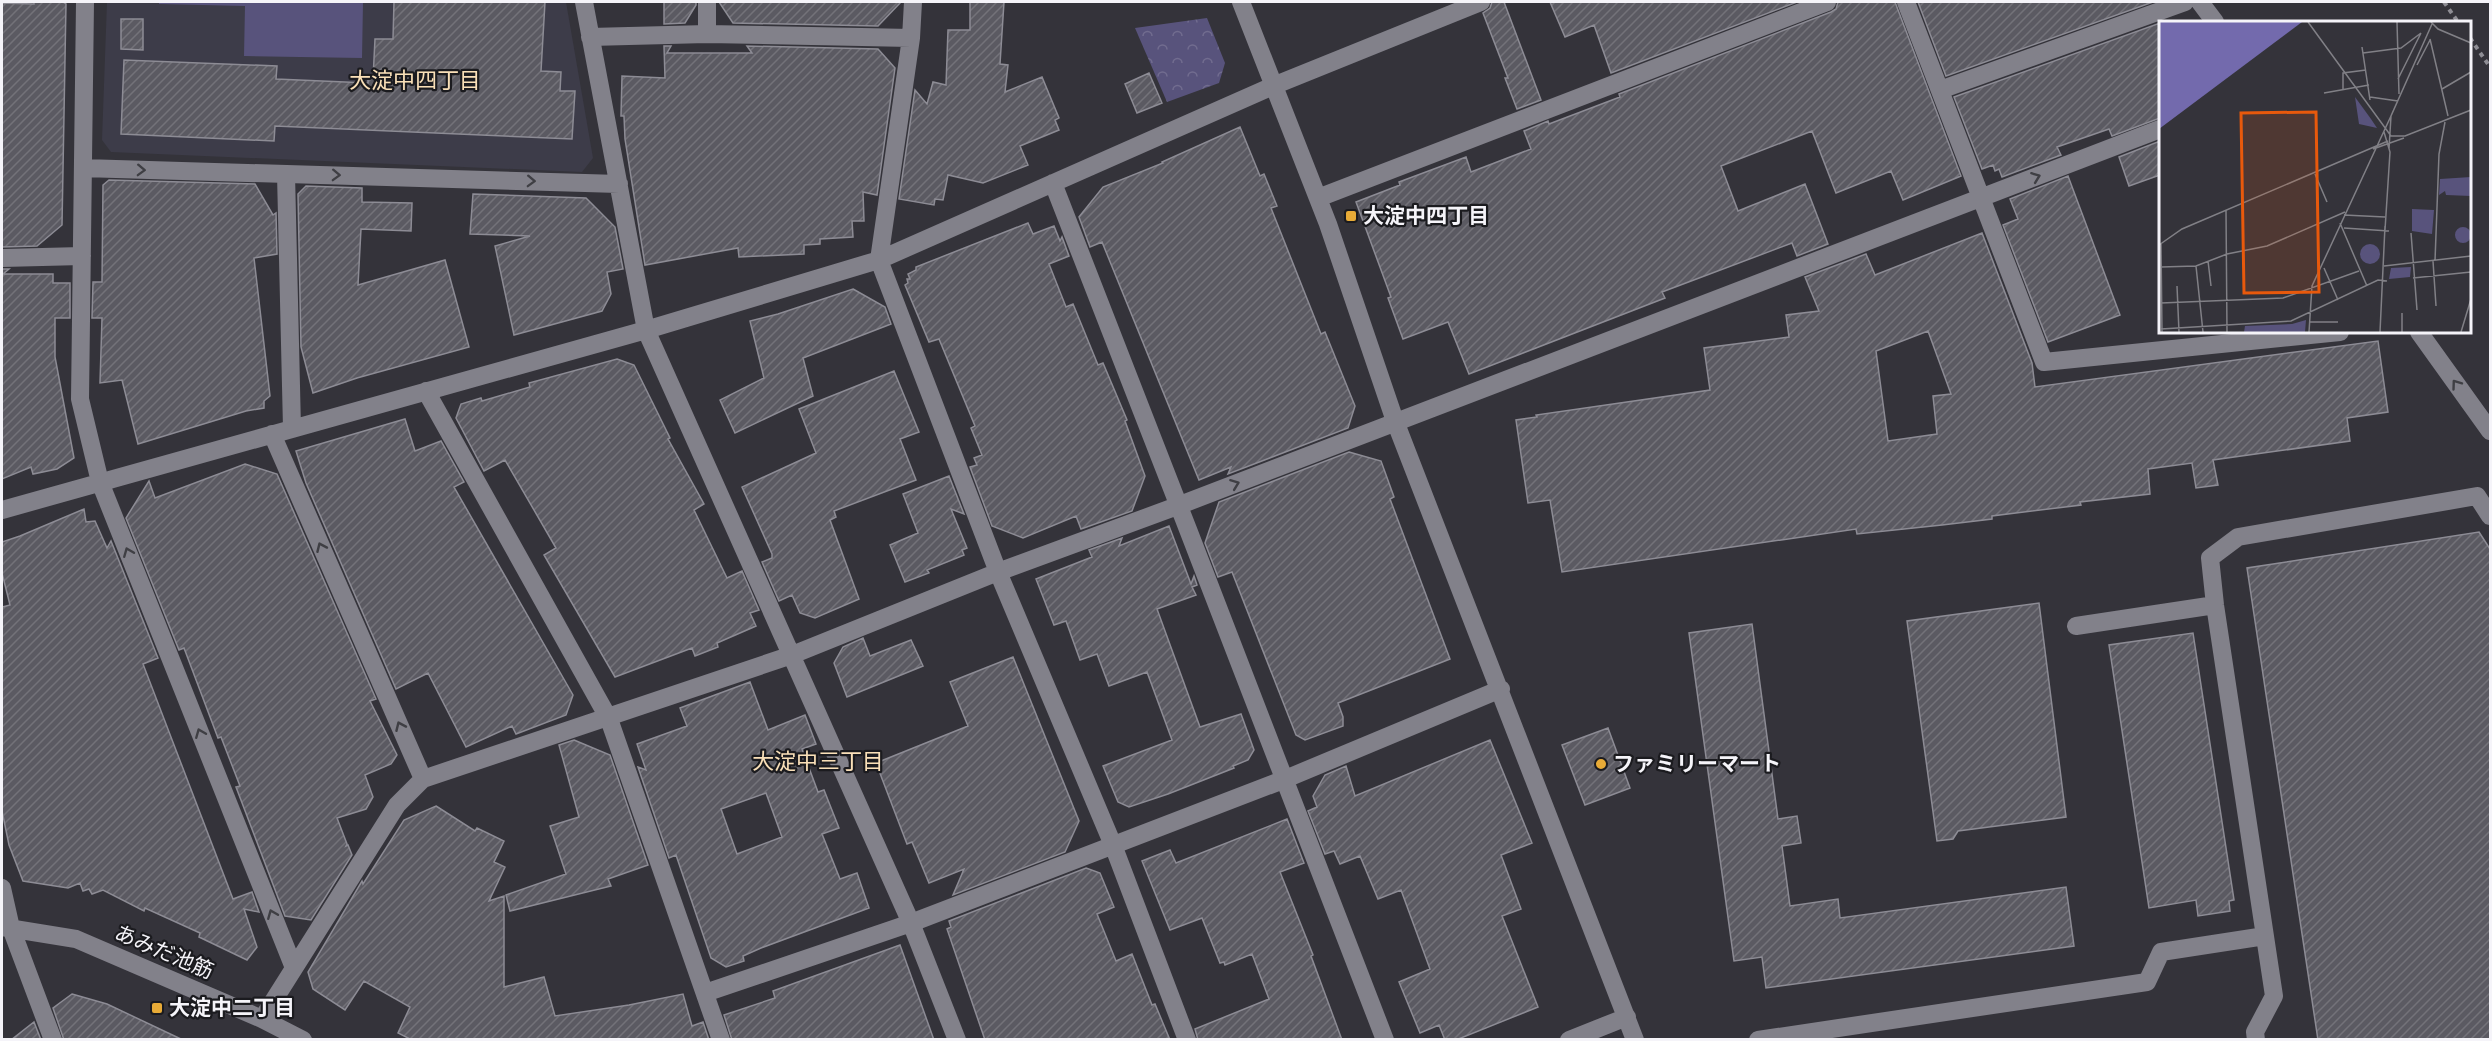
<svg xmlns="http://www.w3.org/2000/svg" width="2492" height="1041" viewBox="0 0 2492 1041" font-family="'Fira Sans','Noto Sans JP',sans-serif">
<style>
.built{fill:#3d3c49}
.park{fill:url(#park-crowns)}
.garden{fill:#58537c}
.building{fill:url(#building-hatch);stroke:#8d8c95;stroke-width:1.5;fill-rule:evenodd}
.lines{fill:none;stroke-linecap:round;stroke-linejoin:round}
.path{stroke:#8e8d94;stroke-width:4;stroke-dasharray:4.5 4.5;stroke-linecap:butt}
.minor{stroke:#82818a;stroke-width:18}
.oneway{stroke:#3f3f44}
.poi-dot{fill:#e8ab37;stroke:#1b1b1f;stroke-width:2}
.labels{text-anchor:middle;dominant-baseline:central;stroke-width:4.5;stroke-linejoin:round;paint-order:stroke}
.poi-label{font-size:21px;font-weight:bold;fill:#f5f4f9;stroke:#1b1b1f;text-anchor:start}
.street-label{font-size:21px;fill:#f5f4f9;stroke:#1b1b1f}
.neighbourhood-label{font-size:22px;fill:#fae0b8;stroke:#1b1b1f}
.inset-road{fill:none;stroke:#818086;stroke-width:1.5}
.view{fill:#e8590c;fill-opacity:0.15;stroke:#e8590c;stroke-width:3}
.inset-edge{fill:none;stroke:#f5f4f9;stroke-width:3}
</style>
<defs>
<pattern id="park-crowns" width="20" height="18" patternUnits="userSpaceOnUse" patternTransform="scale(1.5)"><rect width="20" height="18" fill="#58537c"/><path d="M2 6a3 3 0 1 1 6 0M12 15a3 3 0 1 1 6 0" fill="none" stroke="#716c8f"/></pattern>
<pattern id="building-hatch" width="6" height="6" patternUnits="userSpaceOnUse" patternTransform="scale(1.5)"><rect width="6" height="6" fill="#5b5a62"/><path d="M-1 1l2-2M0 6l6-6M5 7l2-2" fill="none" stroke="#737279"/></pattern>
</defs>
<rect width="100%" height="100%" fill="#34333a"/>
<path class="built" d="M107,2H566L593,158L582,172L111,152L102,140Z"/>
<path class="park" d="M1207,18L1225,63L1219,83L1167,102L1135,28Z"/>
<path class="garden" d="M159,2H363L362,58L244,56L245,6L159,4Z"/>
<path class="building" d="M34,2H63L66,4L62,225L37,246L2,247V3L34,4Z
M394,2H545L541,71L561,72L560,91H575L572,139L275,126L274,141L121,134L124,60L277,66L276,79L368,83V78L373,79L375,39H393Z
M664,2H696V5L685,23L664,24Z
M719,2H901L878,26L733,23Z
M970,2H1004L1000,64L1008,65L1005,92L1042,77L1059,118L1055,120L1059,130L1020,146L1028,165L983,183L948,175L943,200L935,199L934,205L899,199L915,90L927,104L933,82L946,85L948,30H970Z
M1492,2H1504L1541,100L1517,109L1505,78H1508L1483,13L1490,8Z
M1550,2H1797L1611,73L1594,25L1565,37Z
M1838,2H1895L1961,176L1903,200L1891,171L1836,193L1812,131L1721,166L1738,211L1805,184L1828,244L1797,256L1792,243L1662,292L1665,298L1469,374L1448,322L1403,339L1388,298L1391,297L1356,202L1400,185L1399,182L1466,157L1471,172L1531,149L1524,131L1548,121L1549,124L1620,97L1619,94L1831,12L1836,9Z
M1918,2H2153L1946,76Z
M121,19H143V50L121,49Z
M2160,23V118L2112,136L2109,129L2057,147L2061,155L2002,177L1999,169L1995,171L1993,165L1982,169L1954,97Z
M664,46H671L667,53H752L747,46L878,49L895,68L877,195L863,192L864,221H852L853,237L820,239V244L804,245V254L739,257L738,248L645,265L625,139L624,116H621L622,76L665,78Z
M1149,73L1162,103L1137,113L1125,84Z
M1240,127L1260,176L1264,174L1277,206L1271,208L1321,334L1325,332L1355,406L1348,428L1228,474L1231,467L1199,480L1102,242L1090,247L1079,217L1103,187L1163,163L1162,162Z
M2160,141V175L2129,186L2119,157Z
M2068,176L2120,315L2048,342L2003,225L2018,219L2010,199Z
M109,180L255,184L273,215L276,213L277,254L254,258L270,396L264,401V408L246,411L138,444L122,380L100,383L102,318H92L93,282H102L103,185Z
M306,186L362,188V202L412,203L411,231L361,229L358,285L445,260L469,347L357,378L313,393L301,347L298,194Z
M473,194L586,198L615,227L623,269L607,272L611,294L602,311L514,335L495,246L530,236L470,234Z
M1028,223L1033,234L1054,226L1060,241L1062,237L1069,256L1049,264L1066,307L1073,304L1098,365L1103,363L1127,420L1125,421L1145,476L1132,511L1081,529L1076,516L1023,538L992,526L970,467L977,465L974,458L982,455L971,428L975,426L939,339L929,342L905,285L908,283L907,279H910L908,274L916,270V267Z
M1982,233L2032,363L2035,387L2378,341L2388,412L2347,418L2350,441L2213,460L2218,485L2196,488L2192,463L2148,469L2150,494L2080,502L2081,505L1992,516V519L1942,525L1857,534L1856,529L1562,572L1550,500L1528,503L1516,420L1537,417L1536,415L1710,390L1704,348L1789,337L1786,315L1819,311L1805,277L1866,254L1875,275ZM1928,331L1951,394L1933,396L1937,434L1888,441L1876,351Z
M2,269H9L3,274H53V283H70V318H55V357L74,458L57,469L33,474L31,467L2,479Z
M853,289L885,307L891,324L803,358L813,396L735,433L720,400L764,378L750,321L778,314Z
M617,359L634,365L670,438L668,439L704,504L694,510L727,578L742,571L759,610L750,613L756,626L717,643L718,647L695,656L692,648L615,677L544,555L556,548L505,460L484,471L456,418L461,404L481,398L482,401L530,387L529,383Z
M894,371L919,432L900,439L916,480L834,511L836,517L830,520L859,599L815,618L800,613L792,595L779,601L762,562L772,558V554L742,487L816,453L799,409Z
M405,419L415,451L441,441L464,482L454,487L573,695L566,715L516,734L512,726L466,747L428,673L396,689L306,483L296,451Z
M1349,452L1381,461L1394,497L1390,499L1450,659L1338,703L1343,717V726L1305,740L1296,735L1232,572L1218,577L1205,543L1219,502Z
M245,464L277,474L376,699L370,701L397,755L391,764L365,775L373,797L366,809L337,818L347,844L346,846L348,845L352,855L311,920L285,916L236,787L240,786L221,737L218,738L184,648L179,650L126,518L149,481L155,498Z
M949,476L964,514L951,509L967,548L962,550L964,555L927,570L929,573L905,582L890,545L918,533L903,494Z
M84,509L86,522L95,521L107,548L111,541L158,658L143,664L233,899L252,892L259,912L244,909L257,947L247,960L199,937L200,933L145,908L144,911L103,890L92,894L89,889L83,891L80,883L68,888L23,881L9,845L2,811V607L10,605L2,573V542L20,536Z
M1169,526L1191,584L1194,576L1197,585L1192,587L1196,595L1157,609L1200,727L1241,714L1254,750L1248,760L1233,766L1234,768L1168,794L1129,807L1118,802L1103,766L1172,740L1147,672L1109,686L1097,654L1080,660L1066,621L1054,625L1036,579L1092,557L1089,550L1122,538L1119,546Z
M2479,532L2490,549V1040H2318L2247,568Z
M2039,603L2066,817L1958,831L1953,839L1937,841L1907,621Z
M1752,624L1778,819L1797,816L1801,843L1782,846L1790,906L1838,899L1840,918L2066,887L2074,946L1766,988L1762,957L1734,961L1689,633Z
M2193,633L2234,900L2229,901L2230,911L2198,916L2196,900L2149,908L2109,645Z
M863,638L870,656L911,640L923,666L847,697L834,663L843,647Z
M1013,657L1079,821L1065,852L953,895L964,869L929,883L912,842L907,844L876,763L968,726L950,682Z
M750,682L768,730L805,715L816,744L802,749L818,792L824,790L839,828L822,834L840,879L857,873L869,908L761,948L743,956L744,961L726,967L711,958L676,855L669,858L638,767L646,770L637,744L687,726L680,708ZM766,793L782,837L737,854L721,809Z
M1608,728L1630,788L1585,805L1562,745Z
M574,740L610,755L648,865L608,879L611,886L510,911L506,895L566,874L550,826L579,817L559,745Z
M1490,740L1532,843L1501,855L1521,909L1502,916L1538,1007L1456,1040H1445L1439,1025L1420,1033L1399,982L1430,969L1401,890L1378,899L1360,856L1340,864L1334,851L1325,854L1308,811L1317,807L1313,796L1325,775L1346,766L1355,796Z
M436,806L475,831L477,828L504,841L494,862L505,867L489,901L504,896V987L544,977L555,1016L629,1005L683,994L692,1026L703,1022L709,1040H412L398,1033L410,1007L364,981L345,1010L313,989L308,972L362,881L363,884L404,820Z
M1287,819L1304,863L1280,872L1313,955L1311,956L1342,1040H1198L1195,1029L1269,999L1252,954L1225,965L1224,962L1220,963L1202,918L1170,930L1142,861L1170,850L1176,863Z
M1086,868L1100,873L1114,907L1097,914L1116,961L1132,954L1152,1005L1155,1004L1170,1040H985L947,929L951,927L949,921Z
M900,945L934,1040H732L724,1015L775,998L773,991Z
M72,994L107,1004L183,1040H64L53,1008Z
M34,1022L41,1040H11Z"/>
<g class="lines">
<path class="path" d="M2444,2L2458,22
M2470,38L2490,67"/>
<path class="minor" d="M85,2L80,399L100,482L294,968
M584,2L646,330L911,923L957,1040
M913,2L911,38L879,260L998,572L1113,845L1187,1040
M1241,2L1328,224L1395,421L1635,1040
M1906,2L2044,362L2340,332
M2200,2L2215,22
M707,34V2
M590,37L707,34L911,38
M1940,90L2185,2
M83,168L619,184
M286,174L292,428
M1053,183C1166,468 1273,754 1385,1040
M1318,198L1827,2
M2,258L82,256
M2419,332L2490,431
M426,391L609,719L721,1040
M272,434L423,779
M2,510L646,330L879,260L1273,86L1481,2
M2076,626L2215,605
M2,888L11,928L53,1040
M2,927L76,939L262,1019L303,1040
M705,993L911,923L1283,780L1501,689
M262,1019L397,805L423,779L792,655L998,572L1180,505L2160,129
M1569,1040L1627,1017
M1758,1040L2147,982L2161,952L2265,936
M2256,1040L2255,1032L2274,996L2215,605L2210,558L2238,537L2477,496L2490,516"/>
</g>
<defs><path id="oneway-chevron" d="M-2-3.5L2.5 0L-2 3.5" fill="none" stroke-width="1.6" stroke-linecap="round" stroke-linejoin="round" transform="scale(1.5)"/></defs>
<g class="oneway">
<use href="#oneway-chevron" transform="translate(141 170) rotate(2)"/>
<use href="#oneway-chevron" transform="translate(336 175) rotate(2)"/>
<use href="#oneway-chevron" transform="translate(2036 177) rotate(-21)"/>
<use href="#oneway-chevron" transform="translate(531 181) rotate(2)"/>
<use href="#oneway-chevron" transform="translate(2456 384) rotate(-126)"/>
<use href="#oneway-chevron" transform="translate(1235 484) rotate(-21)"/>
<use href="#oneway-chevron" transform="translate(321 547) rotate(-114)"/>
<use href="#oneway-chevron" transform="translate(128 552) rotate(-112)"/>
<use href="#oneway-chevron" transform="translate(400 726) rotate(-114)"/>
<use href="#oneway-chevron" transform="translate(200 733) rotate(-112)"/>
<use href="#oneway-chevron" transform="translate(272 914) rotate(-112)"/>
</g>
<g class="poi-dot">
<rect x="1345" y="210" width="12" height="12" rx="3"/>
<circle cx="1601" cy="764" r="6"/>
<rect x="151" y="1002" width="12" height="12" rx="3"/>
</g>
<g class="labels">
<g class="poi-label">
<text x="1363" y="216">大淀中四丁目</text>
<text x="1613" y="764">ファミリーマート</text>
<text x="169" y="1008">大淀中二丁目</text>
</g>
<g class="street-label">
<text transform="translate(164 952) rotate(23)">あみだ池筋</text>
</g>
<g class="neighbourhood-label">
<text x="415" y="80">大淀中四丁目</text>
<text x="818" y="761">大淀中三丁目</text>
</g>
</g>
<g transform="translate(2159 21)">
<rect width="312" height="312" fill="#34333a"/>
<path d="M196,76L212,98L218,107L200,103ZM312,156V175L287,174L286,170L280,174L281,158ZM253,188L275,189L273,213L253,210ZM296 214a8 8 0 1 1 16 0a8 8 0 1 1-16 0ZM252,246L251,256L230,258L232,247ZM147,299L146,311H85L86,305L133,303Z" fill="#58537c"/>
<path d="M201 233a10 10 0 1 1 20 0a10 10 0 1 1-20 0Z" fill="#58537c"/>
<path d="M0,1H143L0,108Z" fill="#736aad"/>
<path class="inset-road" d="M149,1L232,115H246L312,89M238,1L240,73M272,1L279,8L312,22M271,18L289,95M203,26L211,79M204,32L242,27L262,12M258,44L271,19M239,58L262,12M283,68L312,51M184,69V52L207,49M165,72L210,64M211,76L239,80M225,111L231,131L226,209M214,128L245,117M230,128L232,95L273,3M156,153L168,181M67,189L68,311M185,194L226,196M181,202L208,265M185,207L230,210M252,212L258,289M2,223L3,311M0,224L23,208L229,120M49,240L52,265M274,240L277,285M276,240L280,133L286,101M37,245L44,311M225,245L312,235M2,246L37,245L68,233L108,225L186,191M165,247L179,279M254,257L312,251M18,265L20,311M2,282L124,277L200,250M243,292V311M150,301H179M2,308L132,300L219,259L228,260M150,311L153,265L232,95M221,311L226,205M302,311L312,278"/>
<path class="view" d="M157,91L160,271L85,272L82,92Z"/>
<rect width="312" height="312" class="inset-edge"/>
</g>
<rect width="2492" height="1041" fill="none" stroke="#f5f4f9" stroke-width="6"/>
</svg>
